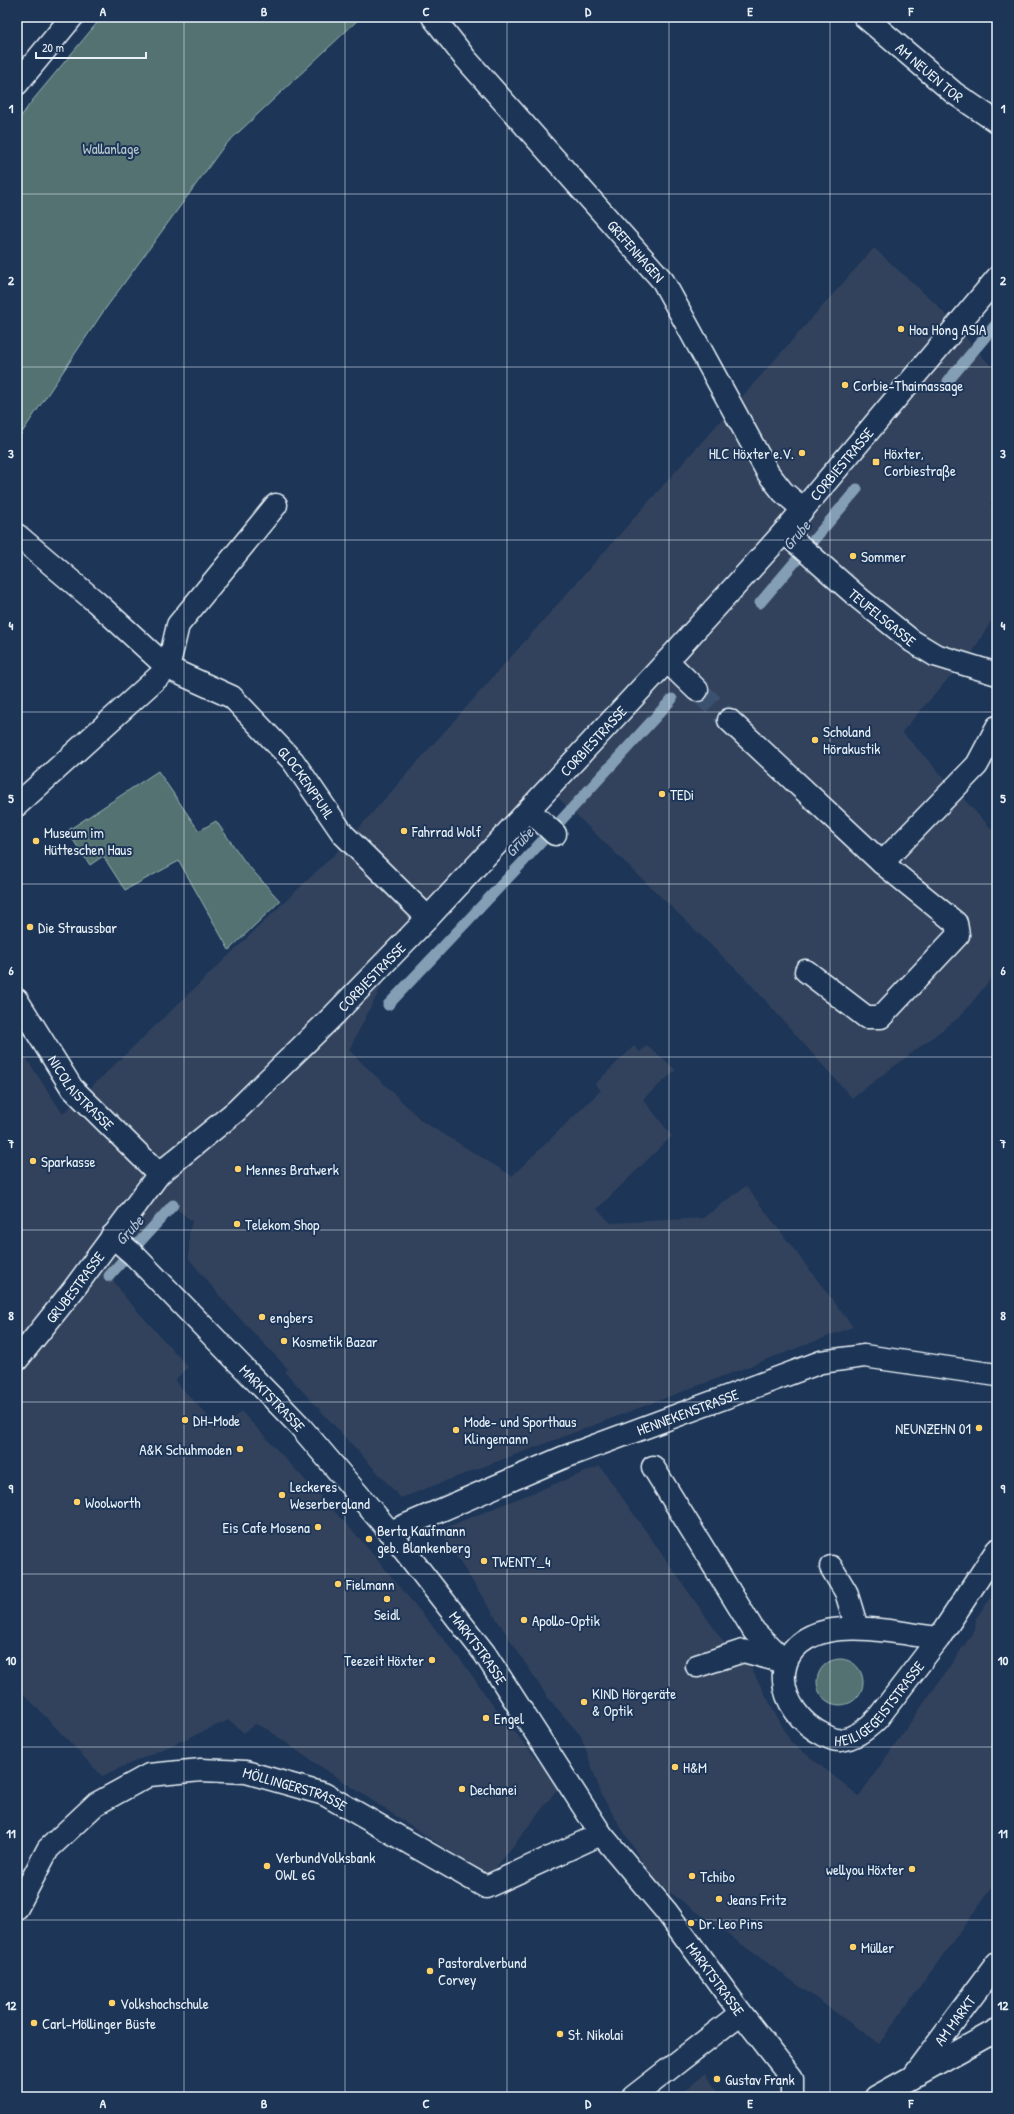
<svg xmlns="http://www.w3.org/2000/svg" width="1014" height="2114" viewBox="0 0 1014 2114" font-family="'Patrick Hand',sans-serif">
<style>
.built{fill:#30425c}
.green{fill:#527271;stroke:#9db2b4}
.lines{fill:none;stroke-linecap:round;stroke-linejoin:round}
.stream{stroke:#849eb5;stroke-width:11}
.minor-tunnel{stroke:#3b516f;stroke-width:22;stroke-dasharray:22 11;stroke-linecap:butt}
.minor-casing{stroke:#e8f1f8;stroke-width:25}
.minor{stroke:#1d3557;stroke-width:22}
.grid{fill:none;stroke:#e8f1f8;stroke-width:1;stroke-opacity:0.55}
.poi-dot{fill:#ffd166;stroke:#1d3557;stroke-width:1.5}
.labels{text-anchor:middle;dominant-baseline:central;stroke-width:4;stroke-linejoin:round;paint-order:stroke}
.street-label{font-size:15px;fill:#e8f1f8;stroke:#1d3557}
.park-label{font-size:15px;fill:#b4c5c9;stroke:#1d3557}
.poi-label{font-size:15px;fill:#e8f1f8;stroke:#1d3557;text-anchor:start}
.water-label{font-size:16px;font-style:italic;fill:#aec0d1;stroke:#1d3557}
.neatline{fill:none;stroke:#e8f1f8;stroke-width:1.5}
.grid-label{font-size:13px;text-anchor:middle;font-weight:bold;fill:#e8f1f8}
</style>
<rect width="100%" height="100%" fill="#1d3557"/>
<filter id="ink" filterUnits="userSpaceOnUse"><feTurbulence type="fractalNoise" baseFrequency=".025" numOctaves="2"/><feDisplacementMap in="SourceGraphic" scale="8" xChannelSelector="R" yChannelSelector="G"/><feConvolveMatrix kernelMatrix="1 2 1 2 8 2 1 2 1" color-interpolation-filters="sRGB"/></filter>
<g filter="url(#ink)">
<path class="built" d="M874,248L937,305L997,373V494L990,504L997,510V611L968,660L948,679L902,732L997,835V971L961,1016L852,1098L747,980L549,789L403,944L349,1050L422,1121L512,1176L601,1090L595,1084L634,1046L640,1052L647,1045L676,1070L643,1099L672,1136L597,1209L611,1223L703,1218L746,1186L853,1327L401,1498L285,1372L288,1369L231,1309L189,1259V1232L192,1221L177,1209L113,1280L125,1297L188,1367L175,1380L176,1382L221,1430L241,1411L361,1540L464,1664L487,1697L559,1787L489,1877L309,1759L267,1729L255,1724L244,1733L229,1720L102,1776L17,1687V1056L22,1052L63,1114L341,848Z
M600,1466L737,1661L746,1659L791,1742L859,1796L975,1630L976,1618L997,1590V1880L879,2044L653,1880L602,1796L581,1736L548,1698L439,1530Z
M706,2073L720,2097H677Z"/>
<path class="green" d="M102,17H361L224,146L103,312L17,440V122L32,101Z
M158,771L199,831L216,821L245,862L280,901L229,950L179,861L125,890L103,856L90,865L67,831Z
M817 1682a23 23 0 1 1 46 0a23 23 0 1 1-46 0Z"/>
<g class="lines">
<path class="stream" d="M948,381L997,323
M760,603L857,489
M388,1005L523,862L672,699
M109,1276L173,1205"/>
<path class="minor-tunnel" d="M697,690L729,720"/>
<g class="minor-casing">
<g id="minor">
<path id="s1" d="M433,17L465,58L663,281L768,473L783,492L803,509"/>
<path id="s2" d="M865,17L954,93L997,122"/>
<path d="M17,84L72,17"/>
<path id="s3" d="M276,505L178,625L168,668L232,697L293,761L343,834L428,918"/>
<path id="s4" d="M784,532L860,599L912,641L935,655L997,674"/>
<path d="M17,535L96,602L168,668L17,805"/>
<path d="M667,661L697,690"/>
<path d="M729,720L882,863L977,765L997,727"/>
<path d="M529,810L555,834"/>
<path d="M806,971L866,1017H881L958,935L956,923L882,863"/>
<path id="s5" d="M17,1000L72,1088L159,1174"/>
<path id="s6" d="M112,1236L134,1255L299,1425L390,1532L485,1654L601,1834L666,1911L741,2013L792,2078V2097"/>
<path id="s7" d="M17,1360L73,1290L159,1174L236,1111L334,1015L428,918L667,661L784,532L997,278"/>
<path d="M653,1467L754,1631L785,1662"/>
<path id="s8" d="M390,1532L562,1458L821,1362L864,1356L997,1375"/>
<path d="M831,1567L846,1592L857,1628"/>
<path id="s9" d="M939,1638C903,1634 863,1624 827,1631C764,1645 776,1712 824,1735C828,1737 835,1741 841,1740C855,1738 867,1729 877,1719L939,1638L997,1550"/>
<path d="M697,1666L743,1651L784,1662"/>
<path id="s10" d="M17,1908L48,1849L96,1804L149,1775L201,1770L246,1772L324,1794L486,1887L601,1834"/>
<path d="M918,2074L997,2030"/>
<path d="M633,2097L741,2013"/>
<path id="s11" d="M876,2097L912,2077L997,1963"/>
</g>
</g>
<use href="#minor" class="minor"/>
</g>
</g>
<path class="grid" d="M184,17V2097M345,17V2097M507,17V2097M669,17V2097M830,17V2097M17,194H997M17,367H997M17,540H997M17,712H997M17,884H997M17,1057H997M17,1230H997M17,1402H997M17,1574H997M17,1747H997M17,1920H997"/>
<g class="poi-dot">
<circle cx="901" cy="329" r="4"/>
<circle cx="845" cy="385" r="4"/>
<circle cx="802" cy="453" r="4"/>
<rect x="872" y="458" width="8" height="8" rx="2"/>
<circle cx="853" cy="556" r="4"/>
<circle cx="815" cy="740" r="4"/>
<circle cx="662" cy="794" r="4"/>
<circle cx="404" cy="831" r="4"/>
<circle cx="36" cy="841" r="4"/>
<circle cx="30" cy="927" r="4"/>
<circle cx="33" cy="1161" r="4"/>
<circle cx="238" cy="1169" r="4"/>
<circle cx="237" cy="1224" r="4"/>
<circle cx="262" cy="1317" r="4"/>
<circle cx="284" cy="1341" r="4"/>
<circle cx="185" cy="1420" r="4"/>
<circle cx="979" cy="1428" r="4"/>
<circle cx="456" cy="1430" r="4"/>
<circle cx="240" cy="1449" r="4"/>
<circle cx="282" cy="1495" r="4"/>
<circle cx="77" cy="1502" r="4"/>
<circle cx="318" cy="1527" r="4"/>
<circle cx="369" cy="1539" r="4"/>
<circle cx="484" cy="1561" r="4"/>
<circle cx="338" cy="1584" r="4"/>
<circle cx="387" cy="1599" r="4"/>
<circle cx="524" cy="1620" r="4"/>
<circle cx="432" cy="1660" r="4"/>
<circle cx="584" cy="1702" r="4"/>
<circle cx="486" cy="1718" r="4"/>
<circle cx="675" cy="1767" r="4"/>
<circle cx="462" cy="1789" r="4"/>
<circle cx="267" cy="1866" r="4"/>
<circle cx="912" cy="1869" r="4"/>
<circle cx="692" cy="1876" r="4"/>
<circle cx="719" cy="1899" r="4"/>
<circle cx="691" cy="1923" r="4"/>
<circle cx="853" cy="1947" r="4"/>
<circle cx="430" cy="1971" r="4"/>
<circle cx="112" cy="2003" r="4"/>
<circle cx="34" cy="2023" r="4"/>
<circle cx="560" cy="2034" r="4"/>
<circle cx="717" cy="2079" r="4"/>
</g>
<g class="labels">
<g class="street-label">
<text stroke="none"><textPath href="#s2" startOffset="85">AM NEUEN TOR</textPath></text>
<text stroke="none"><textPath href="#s1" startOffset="310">GREFENHAGEN</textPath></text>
<text stroke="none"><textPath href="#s7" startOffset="1220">CORBIESTRASSE</textPath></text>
<text stroke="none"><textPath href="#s4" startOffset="130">TEUFELSGASSE</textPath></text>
<text stroke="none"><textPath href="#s7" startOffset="848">CORBIESTRASSE</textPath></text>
<text stroke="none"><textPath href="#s3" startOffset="383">GLOCKENPFUHL</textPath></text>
<text stroke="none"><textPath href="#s7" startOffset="524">CORBIESTRASSE</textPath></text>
<text stroke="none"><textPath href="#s5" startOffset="113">NICOLAISTRASSE</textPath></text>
<text stroke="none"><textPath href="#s7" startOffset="93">GRUBESTRASSE</textPath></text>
<text stroke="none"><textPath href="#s6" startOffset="228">MARKTSTRASSE</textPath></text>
<text stroke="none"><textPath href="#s8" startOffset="321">HENNEKENSTRASSE</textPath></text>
<text stroke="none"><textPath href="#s6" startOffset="552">MARKTSTRASSE</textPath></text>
<text stroke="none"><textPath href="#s9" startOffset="327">HEILIGEGEISTSTRASSE</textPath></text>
<text stroke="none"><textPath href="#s10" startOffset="342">MÖLLINGERSTRASSE</textPath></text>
<text stroke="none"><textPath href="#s6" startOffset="960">MARKTSTRASSE</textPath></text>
<text stroke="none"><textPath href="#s11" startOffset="112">AM MARKT</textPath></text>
</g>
<g class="park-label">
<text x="111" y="148">Wallanlage</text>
</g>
<g class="poi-label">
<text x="909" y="329">Hoa Hong ASIA</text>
<text x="853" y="385">Corbie-Thaimassage</text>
<text x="794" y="453" text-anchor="end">HLC Höxter e.V.</text>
<text x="884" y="453">Höxter,<tspan x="884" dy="17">Corbiestraße</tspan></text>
<text x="861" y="556">Sommer</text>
<text x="823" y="731">Scholand<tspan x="823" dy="17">Hörakustik</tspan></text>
<text x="670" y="794">TEDi</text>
<text x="412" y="831">Fahrrad Wolf</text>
<text x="44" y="832">Museum im<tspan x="44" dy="17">Hütteschen Haus</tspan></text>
<text x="38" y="927">Die Straussbar</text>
<text x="41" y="1161">Sparkasse</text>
<text x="246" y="1169">Mennes Bratwerk</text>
<text x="245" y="1224">Telekom Shop</text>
<text x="270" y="1317">engbers</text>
<text x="292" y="1341">Kosmetik Bazar</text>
<text x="193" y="1420">DH-Mode</text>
<text x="464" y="1421">Mode- und Sporthaus<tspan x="464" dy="17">Klingemann</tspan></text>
<text x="971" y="1428" text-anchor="end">NEUNZEHN 01</text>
<text x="232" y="1449" text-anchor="end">A&amp;K Schuhmoden</text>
<text x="290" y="1486">Leckeres<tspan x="290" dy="17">Weserbergland</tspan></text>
<text x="85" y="1502">Woolworth</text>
<text x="310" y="1527" text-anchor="end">Eis Cafe Mosena</text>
<text x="377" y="1530">Berta Kaufmann<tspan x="377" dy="17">geb. Blankenberg</tspan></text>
<text x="492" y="1561">TWENTY_4</text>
<text x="346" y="1584">Fielmann</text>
<text x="387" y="1614" text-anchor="middle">Seidl</text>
<text x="532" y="1620">Apollo-Optik</text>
<text x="424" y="1660" text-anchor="end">Teezeit Höxter</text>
<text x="592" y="1693">KIND Hörgeräte<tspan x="592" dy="17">&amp; Optik</tspan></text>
<text x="494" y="1718">Engel</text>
<text x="683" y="1767">H&amp;M</text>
<text x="470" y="1789">Dechanei</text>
<text x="275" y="1857">VerbundVolksbank<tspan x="275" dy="17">OWL eG</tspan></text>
<text x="904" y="1869" text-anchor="end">wellyou Höxter</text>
<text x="700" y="1876">Tchibo</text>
<text x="727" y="1899">Jeans Fritz</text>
<text x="699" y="1923">Dr. Leo Pins</text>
<text x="861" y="1947">Müller</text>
<text x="438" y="1962">Pastoralverbund<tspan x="438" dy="17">Corvey</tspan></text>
<text x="120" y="2003">Volkshochschule</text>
<text x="42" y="2023">Carl-Möllinger Büste</text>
<text x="568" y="2034">St. Nikolai</text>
<text x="725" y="2079">Gustav Frank</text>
</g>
<g class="water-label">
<text transform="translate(796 535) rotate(-49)">Grube</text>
<text transform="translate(519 842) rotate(-47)">Grube</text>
<text transform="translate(129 1230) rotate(-48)">Grube</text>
</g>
</g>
<rect width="1014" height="2114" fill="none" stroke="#1d3557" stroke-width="44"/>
<path d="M36 52v6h110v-6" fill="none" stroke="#e8f1f8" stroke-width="2"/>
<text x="42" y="52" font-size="12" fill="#e8f1f8" stroke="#1d3557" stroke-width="3" paint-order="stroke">20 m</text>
<rect x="22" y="22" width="970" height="2070" class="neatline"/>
<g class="grid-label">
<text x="103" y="16">A</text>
<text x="264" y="16">B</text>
<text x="426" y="16">C</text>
<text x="588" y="16">D</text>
<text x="750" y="16">E</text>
<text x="911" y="16">F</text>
<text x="11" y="113">1</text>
<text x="1003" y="113">1</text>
<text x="11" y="285">2</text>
<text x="1003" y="285">2</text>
<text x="11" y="458">3</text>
<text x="1003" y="458">3</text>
<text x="11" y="630">4</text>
<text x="1003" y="630">4</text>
<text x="11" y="803">5</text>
<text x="1003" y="803">5</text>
<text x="11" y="975">6</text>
<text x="1003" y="975">6</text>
<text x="11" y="1148">7</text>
<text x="1003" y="1148">7</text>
<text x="11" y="1320">8</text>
<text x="1003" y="1320">8</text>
<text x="11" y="1493">9</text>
<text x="1003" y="1493">9</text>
<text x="11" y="1665">10</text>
<text x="1003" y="1665">10</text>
<text x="11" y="1838">11</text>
<text x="1003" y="1838">11</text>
<text x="11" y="2010">12</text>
<text x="1003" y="2010">12</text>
<text x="103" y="2108">A</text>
<text x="264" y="2108">B</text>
<text x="426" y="2108">C</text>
<text x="588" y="2108">D</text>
<text x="750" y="2108">E</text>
<text x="911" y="2108">F</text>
</g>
</svg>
